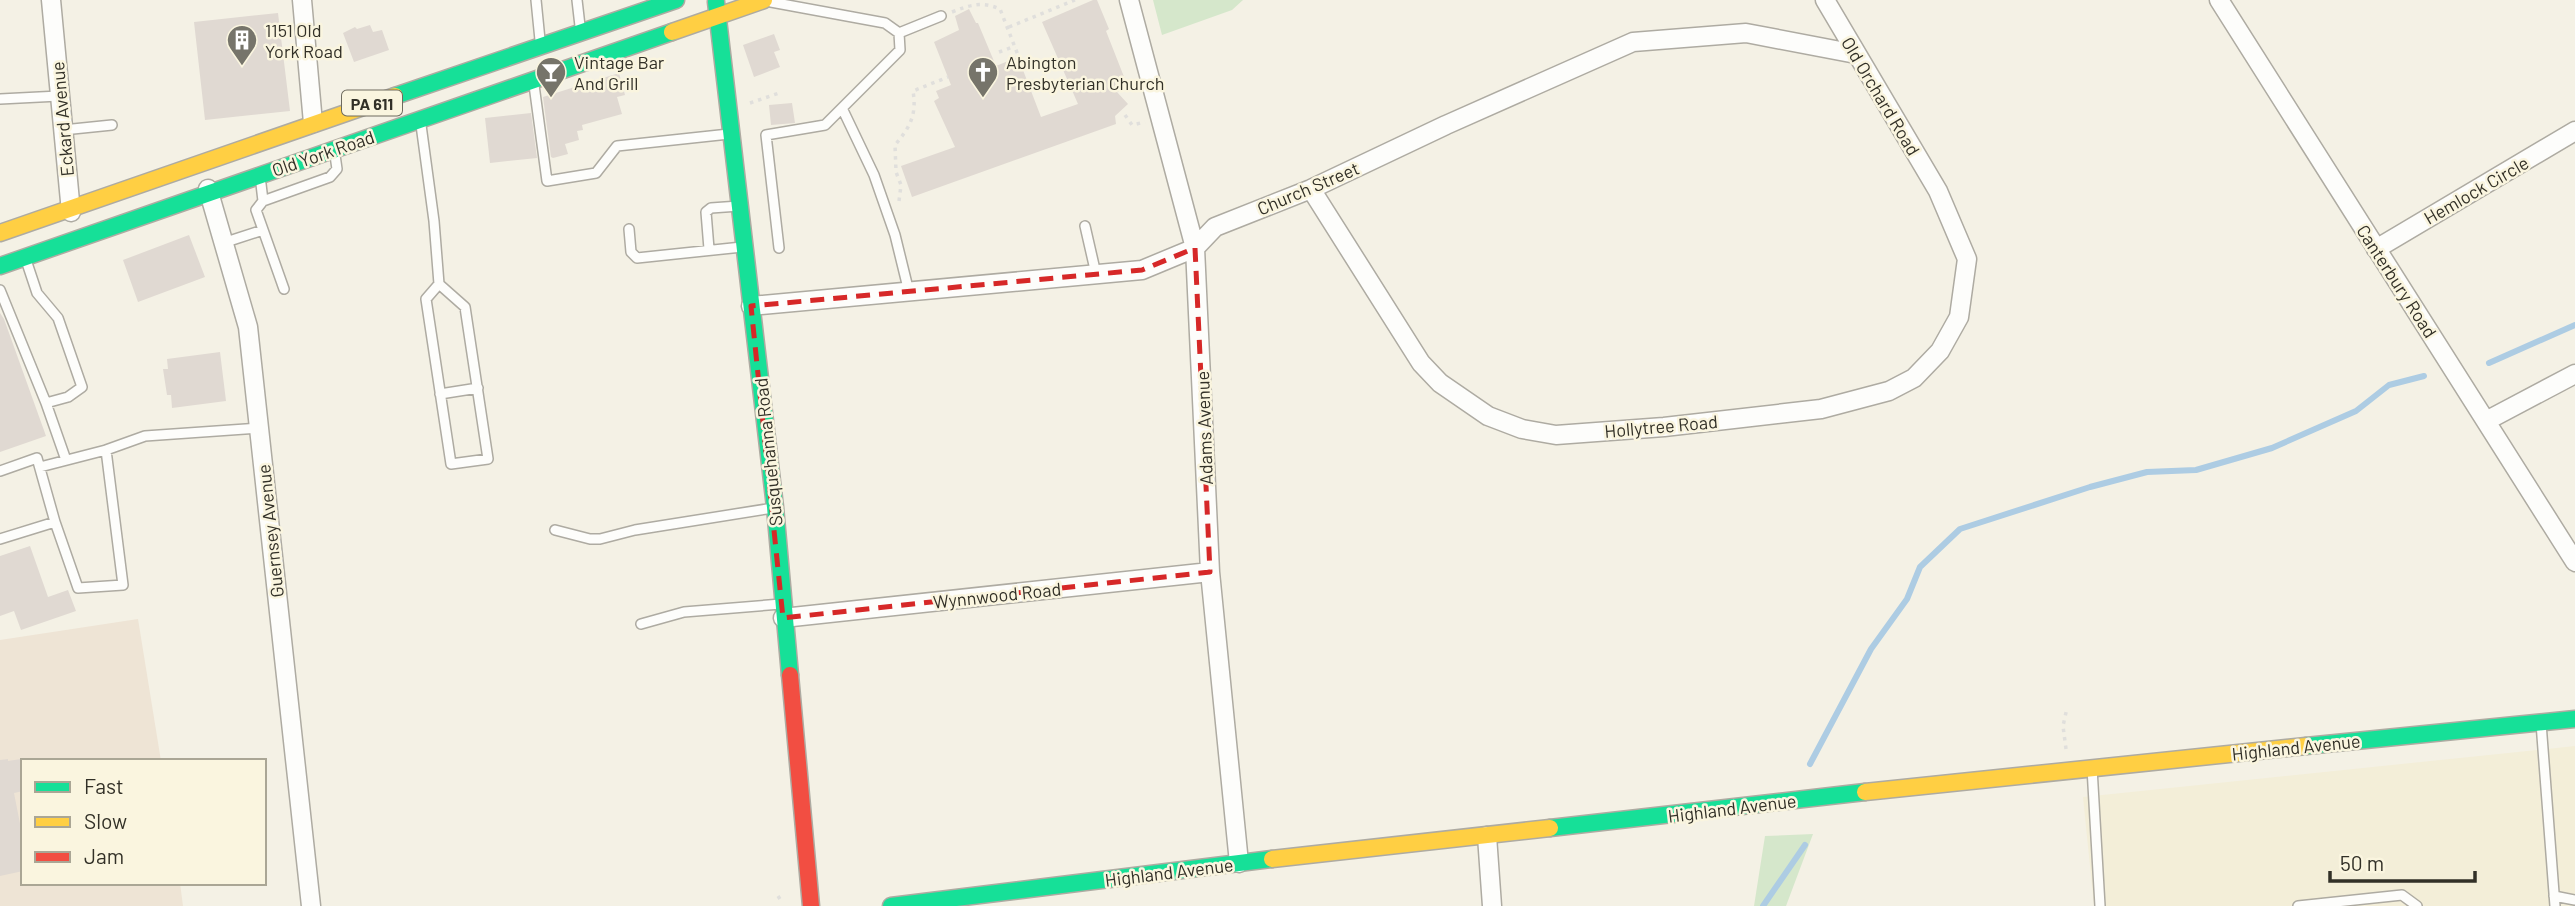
<svg xmlns="http://www.w3.org/2000/svg" width="2575" height="906" viewBox="0 0 2575 906" font-family="Barlow,sans-serif">
<style>
.built{fill:#f3eed8}
.medical{fill:#eee4d5}
.green{fill:#d5e7cb}
.lines{fill:none;stroke-linecap:round;stroke-linejoin:round}
.stream{stroke:#adcce3;stroke-width:6}
.building{fill:#e0d9d2}
.lane-casing{stroke:#aeaba2;stroke-width:12}
.street-casing{stroke:#aeaba2;stroke-width:21}
.fast-casing{stroke:#aeaba2;stroke-width:19}
.slow-casing{stroke:#aeaba2;stroke-width:19}
.jam-casing{stroke:#aeaba2;stroke-width:19}
.path{stroke:#e0dfdc;stroke-width:3.5;stroke-dasharray:3.5 5;stroke-linecap:butt}
.lane{stroke:#fdfdfb;stroke-width:9}
.street{stroke:#fdfdfb;stroke-width:18}
.fast{stroke:#16e098;stroke-width:16}
.slow{stroke:#ffcf43;stroke-width:16}
.jam{stroke:#f24e42;stroke-width:16}
.marked{fill:none;stroke:#d62828;stroke-width:5;stroke-dasharray:14 9;stroke-linejoin:round}
.labels{text-anchor:middle;dominant-baseline:central;stroke-width:5;stroke-linejoin:round;paint-order:stroke}
.shield{fill:#faf5df;stroke:#6e6b5e;stroke-width:2}
.shield-label{font-size:16px;font-weight:bold;fill:#323027}
.poi-label{font-size:18px;fill:#323027;stroke:#faf5df;text-anchor:start}
.street-label{font-size:18px;fill:#323027;stroke:#faf5df}
</style>
<rect width="100%" height="100%" fill="#f4f1e5"/>
<path class="built" d="M2575,746V906H2094L2083,797Z"/>
<path class="medical" d="M138,619L161,761H23V883H180L183,906H0V640Z"/>
<path class="green" d="M1153,0H1243L1232,10L1162,35Z
M1813,834L1786,906H1754L1765,836Z"/>
<g class="lines">
<path class="stream" d="M2489,363L2575,325
M1810,764L1871,649L1907,599L1920,567L1960,529L2090,487L2147,472L2196,470L2272,448L2356,411L2389,385L2424,376
M1763,906L1805,845"/>
</g>
<path class="building" d="M1093,0H1097L1109,29L1106,31L1128,87L1117,92L1128,104L1115,116L1116,124L912,197L901,166L955,147L934,101L939,98L936,91L951,85L934,42L959,30L955,16L969,9L976,23H978L996,66L1018,57L1041,117L1078,104L1042,22Z
M278,13L290,111L205,120L194,22Z
M370,25L373,32L382,30L389,50L354,62L343,33L355,27L357,29Z
M774,34L780,50L774,52L780,67L754,77L743,45Z
M619,73L625,95L617,97L622,114L582,125L583,130L577,131L579,140L565,144L568,154L553,158L551,157L543,97Z
M792,103L795,123L771,125L769,105Z
M531,113L537,158L490,163L485,118Z
M189,235L205,277L138,302L123,260Z
M0,313L4,319L46,436L0,452Z
M220,352L226,401L172,408L171,395H167L163,369H168L167,359Z
M30,546L48,597L68,590L76,611L21,630L14,611L0,616V556Z
M8,759V761L21,759L23,770V791L14,793L23,839V871L0,876V760Z"/>
<g class="lines">
<g class="lane-casing">
<path id="lane" d="M536,0L540,40
M577,0L580,26
M771,2L885,23L899,33L900,50L842,108L874,175L895,235L909,292
M899,33L941,16
M534,85L547,181L596,173L617,146L729,134
M0,99L59,96
M421,125L434,221L439,284L465,307L488,459L451,464L426,299L439,284
M63,130L112,125
M261,184L263,201L256,210L284,289
M263,201L330,177L337,169L335,155
M1085,226L1096,274
M629,229L631,252L637,258L742,247
M223,243L263,230
M779,248L766,135L825,125L842,108
M709,249L706,212L711,208L739,206
M27,263L37,293L58,318L82,387L68,397L46,403
M0,290L46,403L66,460
M440,394L478,388
M106,450L145,436L259,428
M40,467L106,450L123,585L78,588L55,522
M0,471L37,458L55,522L0,539
M555,530L590,539H600L635,530L773,508
M641,624L684,612L781,604
M2541,723L2555,906
M2092,768L2100,906
M2554,896L2575,900
M2298,906L2402,895L2417,906"/>
</g>
<g class="street-casing">
<path id="street" d="M51,0L71,212
M302,0L313,123
M1129,0L1195,248L1210,572L1239,863
M2219,0L2575,562
M208,189L248,327L311,906
M1311,189L1421,363L1440,383L1488,416L1522,429L1556,435L1664,427L1821,409L1889,391L1914,378L1940,351L1959,317L1967,259L1938,191L1825,0
M2376,249L2575,131
M751,306L1142,270L1195,248L1215,227L1311,189L1446,125L1633,42L1746,33L1856,54
M2486,421L2575,374
M783,618L1210,572
M1487,836L1492,906"/>
</g>
<g class="fast-casing">
<path id="fast" d="M716,2L775,507L790,675
M395,96L676,0
M0,266L672,32
M2306,746L2575,719
M1550,828L1865,792
M891,906L1272,859"/>
</g>
<g class="slow-casing">
<path id="slow" d="M672,32L764,0
M0,233L395,96
M1865,792L2306,746
M1272,859L1550,828"/>
</g>
<g class="jam-casing">
<path id="jam" d="M790,675L811,906"/>
</g>
<path class="path" d="M952,12C970,5 982,1 1000,9L1018,55
M1009,27L1075,0
M999,52L1015,46
M750,103L782,92
M1125,115L1132,125L1145,122
M899,201L901,185L896,172L895,145C910,127 917,115 913,91L948,77
M2066,749L2063,726L2067,708
M778,896L780,899"/>
<use href="#lane" class="lane"/>
<use href="#street" class="street"/>
<use href="#fast" class="fast"/>
<use href="#slow" class="slow"/>
<use href="#jam" class="jam"/>
</g>
<path class="marked" d="M1195,248L1210,572L783,618L751,306L1142,270Z"/>
<defs>
<g id="building-pin" transform="scale(1.575)"><path d="M0 17L-7.5 6A9.5 9.5 0 1 1 7.5 6Z" fill="#76746a" stroke="#faf5df"/><path d="M-4-6H4V6H1V3H-1V6H-4ZM-2.5-4.3h1.7v1.8h-1.7ZM.8-4.3h1.7v1.8H.8ZM-2.5-1h1.7V.8h-1.7ZM.8-1h1.7V.8H.8Z" fill="#fff"/></g>
<g id="bar-pin" transform="scale(1.575)"><path d="M0 17L-7.5 6A9.5 9.5 0 1 1 7.5 6Z" fill="#76746a" stroke="#faf5df"/><path d="M-6-5H6L.8 .8V4.5H3.5V6h-7V4.5H-.8V.8Z" fill="#fff"/></g>
<g id="church-pin" transform="scale(1.575)"><path d="M0 17L-7.5 6A9.5 9.5 0 1 1 7.5 6Z" fill="#76746a" stroke="#faf5df"/><path d="M-1.2-6h2.4v3.5h3.3v2.4h-3.3V6h-2.4V-.1h-3.3v-2.4h3.3Z" fill="#fff"/></g>
</defs>
<g fill-rule="evenodd">
<use href="#building-pin" x="242" y="40"/>
<use href="#bar-pin" x="551" y="72"/>
<use href="#church-pin" x="983" y="72"/>
</g>
<g class="labels">
<rect class="shield" x="342" y="90.5" width="60" height="25" rx="5"/>
<g class="shield-label">
<text x="372" y="103">PA 611</text>
</g>
<g class="poi-label">
<text x="265" y="30">1151 Old<tspan x="265" dy="21">York Road</tspan></text>
<text x="574" y="62">Vintage Bar<tspan x="574" dy="21">And Grill</tspan></text>
<text x="1006" y="62">Abington<tspan x="1006" dy="21">Presbyterian Church</tspan></text>
</g>
<g class="street-label">
<text transform="translate(1881 96) rotate(59)">Old Orchard Road</text>
<text transform="translate(62 119) rotate(-95)">Eckard Avenue</text>
<text transform="translate(323 153) rotate(-19)">Old York Road</text>
<text transform="translate(1308 188) rotate(-23)">Church Street</text>
<text transform="translate(2476 190) rotate(-30)">Hemlock Circle</text>
<text transform="translate(2397 281) rotate(57)">Canterbury Road</text>
<text transform="translate(1661 426) rotate(-5)">Hollytree Road</text>
<text transform="translate(1204 428) rotate(-92)">Adams Avenue</text>
<text transform="translate(768 452) rotate(-96)">Susquehanna Road</text>
<text transform="translate(270 531) rotate(-96)">Guernsey Avenue</text>
<text transform="translate(997 595) rotate(-6)">Wynnwood Road</text>
<text transform="translate(2296 747) rotate(-6)">Highland Avenue</text>
<text transform="translate(1732 808) rotate(-7)">Highland Avenue</text>
<text transform="translate(1169 872) rotate(-7)">Highland Avenue</text>
</g>
</g>
<rect x="21" y="759" width="245" height="126" fill="#faf5df" stroke="#aaa695" stroke-width="2"/>
<rect x="35" y="782" width="35" height="10" fill="#16e098" stroke="#aaa695" stroke-width="2"/>
<text x="84" y="794" font-size="21" fill="#323027">Fast</text>
<rect x="35" y="817" width="35" height="10" fill="#ffcf43" stroke="#aaa695" stroke-width="2"/>
<text x="84" y="829" font-size="21" fill="#323027">Slow</text>
<rect x="35" y="852" width="35" height="10" fill="#f24e42" stroke="#aaa695" stroke-width="2"/>
<text x="84" y="864" font-size="21" fill="#323027">Jam</text>
<path d="M2330 871v10h145v-10" fill="none" stroke="#323027" stroke-width="3.5"/>
<text x="2340" y="871" font-size="21" fill="#323027" stroke="#faf5df" stroke-width="5" paint-order="stroke">50 m</text>
</svg>
